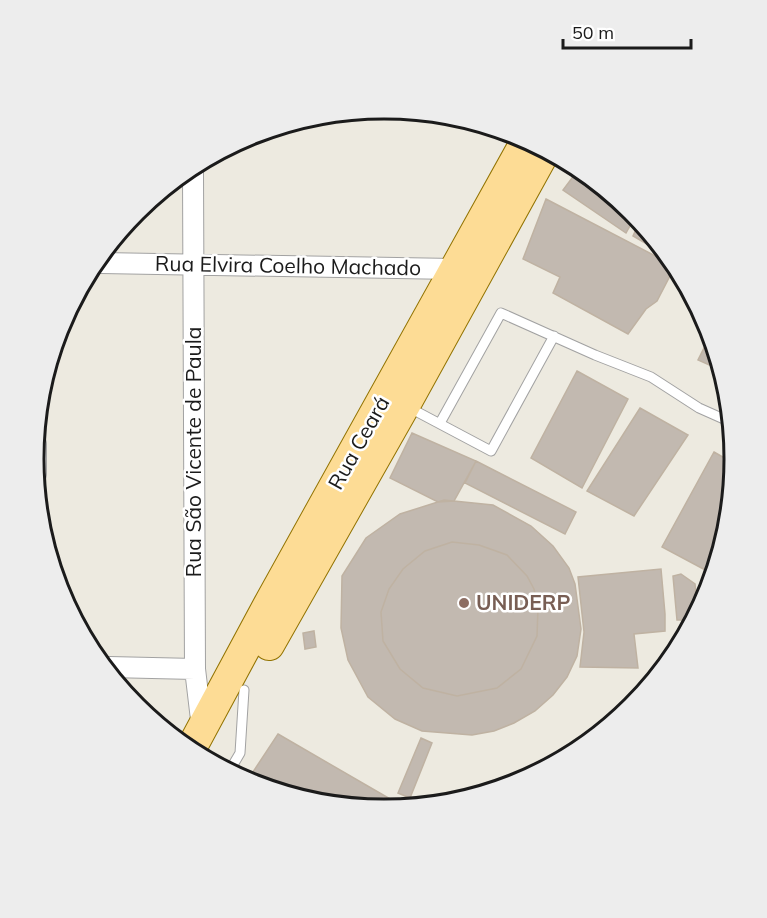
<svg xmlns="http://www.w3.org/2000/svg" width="767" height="918" viewBox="0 0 767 918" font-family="Mulish,sans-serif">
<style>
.building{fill:#c2b9b0;stroke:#bfb2a2;stroke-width:1.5;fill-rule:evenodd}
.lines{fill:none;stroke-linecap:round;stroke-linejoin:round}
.lane-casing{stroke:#a2a2a2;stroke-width:11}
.street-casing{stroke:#a2a2a2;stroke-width:22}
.primary-casing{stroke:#927300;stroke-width:32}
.lane{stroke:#fff;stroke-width:9}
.street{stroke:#fff;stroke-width:20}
.primary{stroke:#fddc95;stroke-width:30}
.education-dot{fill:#8d6e63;stroke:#fff;stroke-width:2}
.labels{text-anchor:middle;stroke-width:5;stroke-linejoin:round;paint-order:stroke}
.street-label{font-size:21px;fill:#1b1b1b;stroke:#fff}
.education-label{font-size:21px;font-weight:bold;fill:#785e54;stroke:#fff;text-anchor:start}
.rim{fill:none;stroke:#1b1b1b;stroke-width:3}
</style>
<rect width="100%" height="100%" fill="#edeae0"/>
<path class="building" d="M575 174 632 211 635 217 626 233 563 190Z
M546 199 665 261 672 272 657 301 646 309 628 334 553 293 560 277 523 259Z
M639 223 657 250 633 236Z
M710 336 716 368 698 360Z
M577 371 628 399 582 488 531 458Z
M640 408 688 435 634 516 587 491Z
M412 433 476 461 454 501 438 502 390 478Z
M714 452 733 463 711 573 662 547Z
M476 461 576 512 565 534 465 483Z
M444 500 493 505 531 526 553 546 569 568 575 584 581 629 577 656 567 677 553 695 535 711 514 723 494 731 472 735 422 731 395 719 368 697 348 660 341 628 342 576 366 538 400 514ZM452 542 479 545 507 555 527 576 534 589 538 608 537 636 521 669 497 688 457 696 423 688 400 669 383 641 381 612 389 589 403 569 425 551Z
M452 542 479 545 507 555 527 576 534 589 538 608 537 636 521 669 497 688 457 696 423 688 400 669 383 641 381 612 389 589 403 569 425 551Z
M661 569 665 614V631L634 634 638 668 580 667 584 632 578 577Z
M681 574 695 584 697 604 684 620H677L673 576Z
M314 631 316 647 305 649 303 633Z
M278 734 397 803 402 806 383 809 249 783 247 781Z
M421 738 432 743 410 798 398 793Z"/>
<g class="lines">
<g class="lane-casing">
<path id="lane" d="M408 407 491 451 554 336
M440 423 501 313 595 355 651 377 699 408 726 420
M230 770 240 753 244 690"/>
</g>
<g class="street-casing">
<path id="street" d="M193 173 195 669 202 728
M101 263 454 269 463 272
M36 444V474
M109 667 195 669"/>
</g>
<g class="primary-casing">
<path id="primary" d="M269 645 405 405 544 153
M193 745 271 600 526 141"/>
</g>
<use href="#lane" class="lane"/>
<use href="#street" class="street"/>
<use href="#primary" class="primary"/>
</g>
<circle class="education-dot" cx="464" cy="603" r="6"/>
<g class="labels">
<g class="street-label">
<text transform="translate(288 266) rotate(1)" y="7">Rua Elvira Coelho Machado</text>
<text transform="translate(359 443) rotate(-61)" y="7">Rua Ceará</text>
<text transform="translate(194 452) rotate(-90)" y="7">Rua São Vicente de Paula</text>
</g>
<g class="education-label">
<text x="476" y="610">UNIDERP</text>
</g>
</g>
<path d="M0 0H767V918H0ZM44 459a340 340 0 1 1 680 0a340 340 0 1 1-680 0Z" fill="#ededed" fill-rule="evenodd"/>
<path class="rim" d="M44 459a340 340 0 1 1 680 0a340 340 0 1 1-680 0Z"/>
<path d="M563 39v9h128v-9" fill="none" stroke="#1b1b1b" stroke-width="3"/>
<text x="572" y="39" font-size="18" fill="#1b1b1b" stroke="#ffffff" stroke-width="4.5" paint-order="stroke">50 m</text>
</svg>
